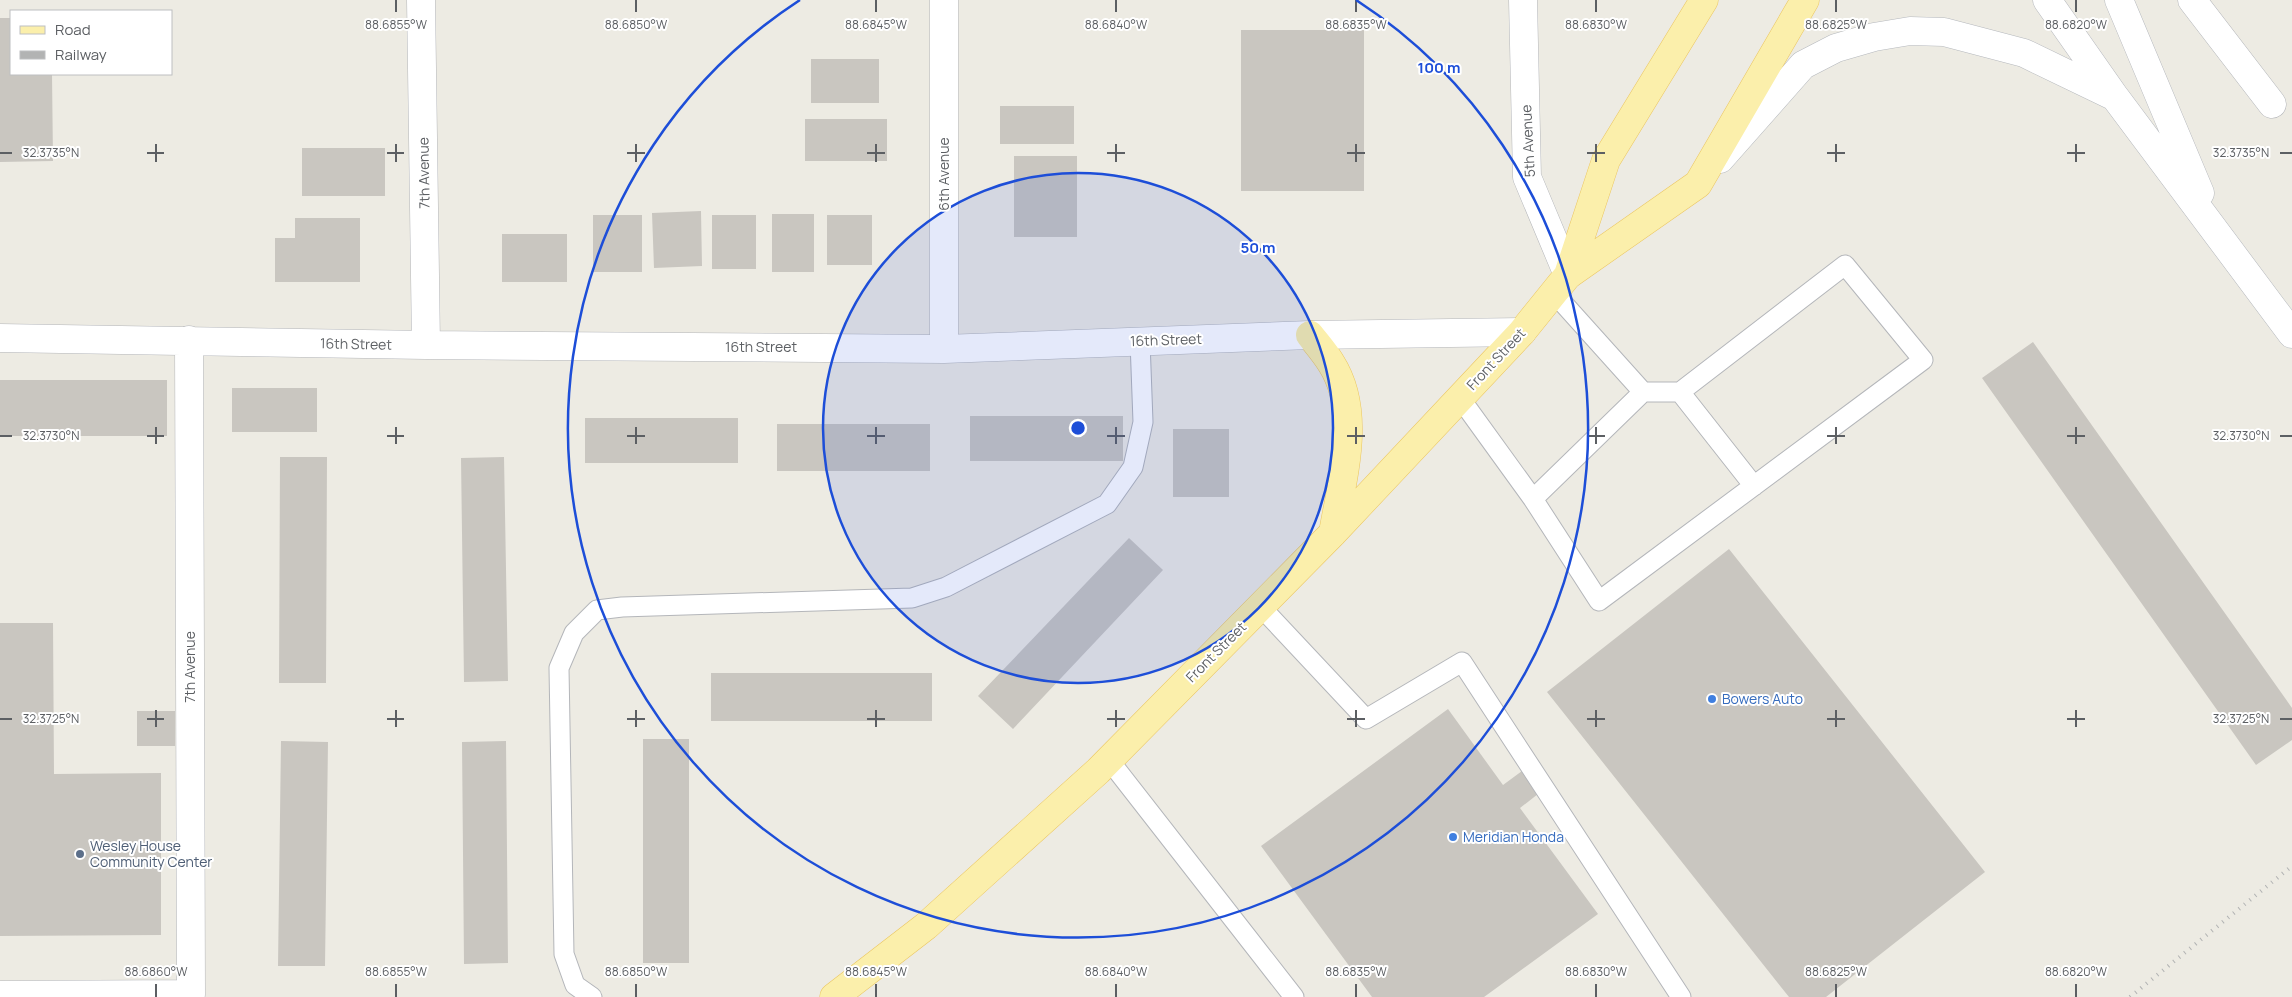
<svg xmlns="http://www.w3.org/2000/svg" width="2292" height="997" viewBox="0 0 2292 997" font-family="Manrope,sans-serif">
<style>
.building{fill:#c9c6c0}
.lines{fill:none;stroke-linecap:round;stroke-linejoin:round}
.lane-casing{stroke:#b4b6ba;stroke-width:21}
.street-casing{stroke:#b4b6ba;stroke-width:29}
.secondary-casing{stroke:#b5b8bd;stroke-width:29}
.primary-casing{stroke:#ebc55f;stroke-width:29}
.lane{stroke:#fff;stroke-width:19}
.street{stroke:#fff;stroke-width:28}
.secondary{stroke:#fff;stroke-width:28}
.primary{stroke:#fbefab;stroke-width:28}
.rail{stroke:#b2b3b3;stroke-width:4;stroke-dasharray:1 6;stroke-linecap:butt}
.ticks{fill:none;stroke:#5c5f63;stroke-width:2}
.ring{fill:none;stroke:#1d4ed8;stroke-width:2.5}
.shop-dot{fill:#3f7fe0;stroke:#fff;stroke-width:2}
.service-dot{fill:#5c6f8a;stroke:#fff;stroke-width:2}
.labels{text-anchor:middle;stroke-width:4;stroke-linejoin:round;paint-order:stroke}
.street-label{font-size:14px;fill:#5c5f63;stroke:#fff}
.shop-label{font-size:14px;fill:#366cbe;stroke:#fff;text-anchor:start}
.service-label{font-size:14px;fill:#4e5e75;stroke:#fff;text-anchor:start}
.ticks-label{font-size:12px;text-anchor:middle;fill:#5c5f63;stroke:#fff;stroke-width:4;stroke-linejoin:round;paint-order:stroke}
.centre{fill:#1d4ed8;stroke:#fff;stroke-width:2.5}
.ring-label{font-size:15px;text-anchor:middle;font-weight:bold;fill:#1d4ed8;stroke:#fff;stroke-width:4;stroke-linejoin:round;paint-order:stroke}
</style>
<rect width="100%" height="100%" fill="#edebe3"/>
<path class="building" d="M0 18H11V74H52L53 161 0 162Z
M1241 30H1364V191H1241Z
M811 59H879V103H811Z
M1000 106H1074V144H1000Z
M805 119H887V161H805Z
M302 148H385V196H302Z
M1014 156H1077V237H1014Z
M701 211 702 266 654 268 652 213Z
M772 214H814V272H772Z
M593 215H642V272H593Z
M712 215H756V269H712Z
M827 215H872V265H827Z
M295 218H360V282H275V238H295Z
M502 234H567V282H502Z
M2033 342 2292 708V740L2256 765 1982 378Z
M0 380H167V436H0Z
M232 388H317V432H232Z
M970 416H1123V461H970Z
M585 418H738V463H585Z
M777 424H930V471H777Z
M1173 429H1229V497H1173Z
M280 457H327L326 683H279Z
M504 457 508 681 464 682 461 458Z
M1129 538 1163 570 1013 729 978 696Z
M1729 549 1985 872 1826 997H1789L1547 692Z
M0 623H53L54 774 161 773V935L0 936Z
M711 673H932V721H711Z
M1448 709 1503 785 1522 771 1538 794 1520 808 1598 914 1484 997H1372L1261 846Z
M137 711H175V746H137Z
M643 739H689V963H643Z
M281 741 328 742 325 966H278Z
M506 741 508 963 464 964 462 742Z"/>
<g class="lines">
<g class="lane-casing">
<path id="lane" d="M1680 392 1754 486
M1460 398 1533 499 1643 392 1554 293
M1533 499 1599 601 1923 360 1845 265 1680 392H1643
M1261 607 1366 719 1462 662 1681 997
M1109 760 1294 997
M592 997 575 985 564 954 559 668 574 633 597 610 622 607 912 598 946 587 1107 504 1133 467 1143 422 1140 341"/>
</g>
<g class="street-casing">
<path id="street" d="M421 0 426 345
M1523 0 1527 177 1568 275
M2192 0 2272 104
M0 338 426 345 944 349 1310 335 1522 332
M944 349V0
M0 995 191 994 189 340"/>
</g>
<g class="secondary-casing">
<path id="secondary" d="M2047 0 2115 97 2292 334
M2119 0 2200 193
M1720 159 1803 65 1836 48 1874 37 1910 31 1944 32 2024 53 2115 97"/>
</g>
<g class="primary-casing">
<path id="primary" d="M1568 275 1606 160 1704 0
M1310 335C1317 344 1325 353 1331 363 1363 413 1342 479 1333 533
M834 997 926 926 1098 771 1333 533 1522 332 1568 275 1698 184 1805 0"/>
</g>
<use href="#lane" class="lane"/>
<use href="#street" class="street"/>
<use href="#secondary" class="secondary"/>
<use href="#primary" class="primary"/>
<path class="rail" d="M2130 997 2292 866"/>
</g>
<path class="ticks" d="M396 0V12M636 0V12M876 0V12M1116 0V12M1356 0V12M1596 0V12M1836 0V12M2076 0V12M156 144V162M396 144V162M636 144V162M876 144V162M1116 144V162M1356 144V162M1596 144V162M1836 144V162M2076 144V162M0 153H12M147 153H164M387 153H404M627 153H645M867 153H885M1107 153H1125M1347 153H1365M1587 153H1605M1827 153H1845M2067 153H2085M2280 153H2292M156 427V444M396 427V444M636 427V444M876 427V444M1116 427V444M1356 427V444M1596 427V444M1836 427V444M2076 427V444M0 436H12M147 436H164M387 436H404M627 436H645M867 436H885M1107 436H1125M1347 436H1365M1587 436H1605M1827 436H1845M2067 436H2085M2280 436H2292M156 710V727M396 710V727M636 710V727M876 710V727M1116 710V727M1356 710V727M1596 710V727M1836 710V727M2076 710V727M0 719H12M147 719H164M387 719H404M627 719H645M867 719H885M1107 719H1125M1347 719H1365M1587 719H1605M1827 719H1845M2067 719H2085M2280 719H2292M156 984V997M396 984V997M636 984V997M876 984V997M1116 984V997M1356 984V997M1596 984V997M1836 984V997M2076 984V997"/>
<circle cx="1078" cy="428" r="255" fill="#1d4ed8" fill-opacity=".12"/>
<g class="ring">
<circle cx="1078" cy="428" r="255"/>
<path d="M1356 0A510 510 0 1 1 800 0"/>
</g>
<g class="shop-dot">
<circle cx="1712" cy="699" r="5"/>
<circle cx="1453" cy="837" r="5"/>
</g>
<circle class="service-dot" cx="80" cy="854" r="5"/>
<g class="labels">
<g class="street-label">
<text transform="translate(1528 141) rotate(-93)" y="5">5th Avenue</text>
<text transform="translate(424 173) rotate(-91)" y="5">7th Avenue</text>
<text transform="translate(944 174) rotate(-90)" y="5">6th Avenue</text>
<text transform="translate(1166 340) rotate(-2)" y="5">16th Street</text>
<text transform="translate(356 344) rotate(1)" y="5">16th Street</text>
<text x="761" y="352">16th Street</text>
<text transform="translate(1496 359) rotate(-47)" y="5">Front Street</text>
<text transform="translate(1216 652) rotate(-45)" y="5">Front Street</text>
<text transform="translate(190 667) rotate(-90)" y="5">7th Avenue</text>
</g>
<g class="shop-label">
<text x="1722" y="704">Bowers Auto</text>
<text x="1463" y="842">Meridian Honda</text>
</g>
<g class="service-label">
<text x="90" y="851">Wesley House<tspan x="90" dy="16">Community Center</tspan></text>
</g>
</g>
<g class="ticks-label">
<text x="396" y="29">88.6855°W</text>
<text x="636" y="29">88.6850°W</text>
<text x="876" y="29">88.6845°W</text>
<text x="1116" y="29">88.6840°W</text>
<text x="1356" y="29">88.6835°W</text>
<text x="1596" y="29">88.6830°W</text>
<text x="1836" y="29">88.6825°W</text>
<text x="2076" y="29">88.6820°W</text>
<text x="51" y="157">32.3735°N</text>
<text x="2241" y="157">32.3735°N</text>
<text x="51" y="440">32.3730°N</text>
<text x="2241" y="440">32.3730°N</text>
<text x="51" y="723">32.3725°N</text>
<text x="2241" y="723">32.3725°N</text>
<text x="156" y="976">88.6860°W</text>
<text x="396" y="976">88.6855°W</text>
<text x="636" y="976">88.6850°W</text>
<text x="876" y="976">88.6845°W</text>
<text x="1116" y="976">88.6840°W</text>
<text x="1356" y="976">88.6835°W</text>
<text x="1596" y="976">88.6830°W</text>
<text x="1836" y="976">88.6825°W</text>
<text x="2076" y="976">88.6820°W</text>
</g>
<circle cx="1078" cy="428" r="8" class="centre"/>
<g class="ring-label">
<text x="1439" y="73">100 m</text>
<text x="1258" y="253">50 m</text>
</g>
<rect x="10" y="10" width="162" height="65" fill="#ffffff" stroke="#bebfc1"/>
<rect x="20" y="26" width="25" height="8" fill="#fbefab" stroke="#bebfc1"/>
<text x="55" y="35" font-size="15" fill="#5c5f63">Road</text>
<rect x="20" y="51" width="25" height="8" fill="#b2b3b3" stroke="#bebfc1"/>
<text x="55" y="60" font-size="15" fill="#5c5f63">Railway</text>
</svg>
